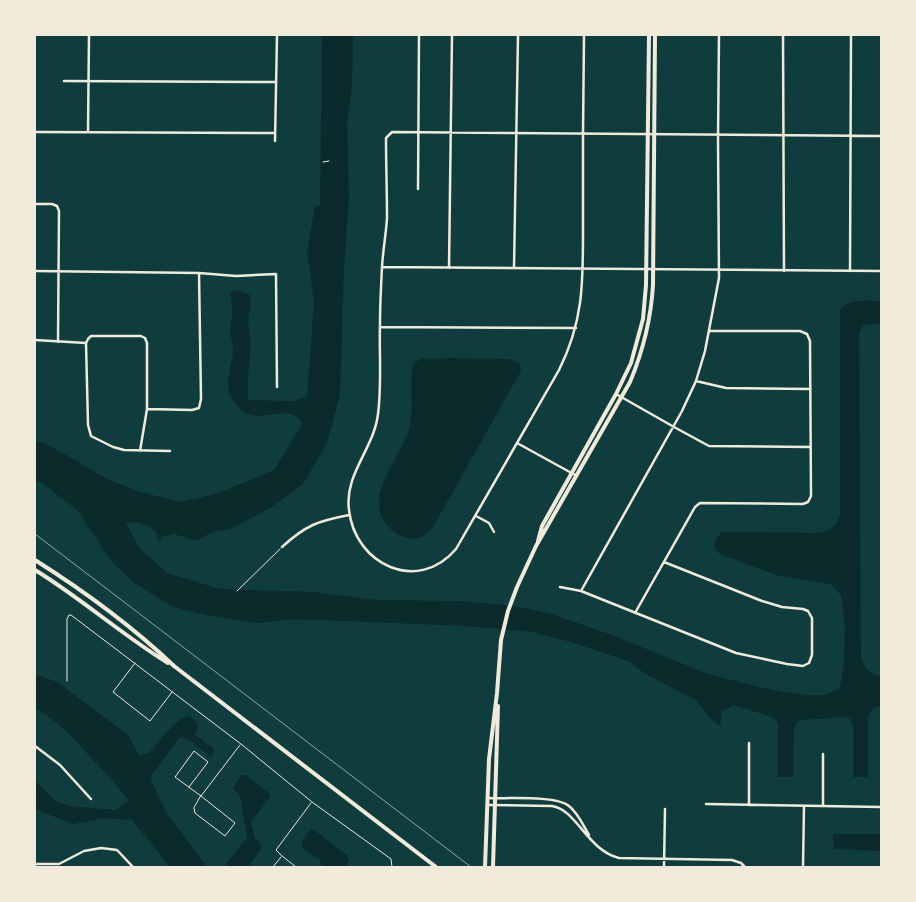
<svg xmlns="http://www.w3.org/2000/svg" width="916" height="902" viewBox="0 0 916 902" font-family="'Sofia Sans Condensed',sans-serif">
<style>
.water{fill:#0a2a2b}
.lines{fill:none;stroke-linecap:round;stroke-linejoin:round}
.path{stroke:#f1e9da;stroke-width:1}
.service{stroke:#f1e9da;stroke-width:1}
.minor{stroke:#f1e9da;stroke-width:2.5}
.secondary{stroke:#f1e9da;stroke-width:4}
.rail{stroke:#97a49c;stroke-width:1}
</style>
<rect width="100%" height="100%" fill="#0f3d3e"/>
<path class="water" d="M322 35H353L352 87 347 122 349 196 344 271 340 395 327 443 303 484 270 508 231 529 210 533 200 539 194 540 174 534 163 537 160 541 157 539 156 532C146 525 139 520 126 523L140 549 167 573 220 589 314 592 377 600 458 601 495 604 526 608 554 615 612 635 708 674 755 686 783 692 808 695H825L840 688 844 664 845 625 841 595 830 584 779 576 720 554 715 549C714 541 716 536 723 532L821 533C832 529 837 526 840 514V310C846 298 869 301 881 301V323L864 325 860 330 859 336 861 656C863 667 870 675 881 675V705L872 709 868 717V777H853V727L850 719 846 717 801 720 797 722 794 729 793 777H778L777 768 778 723 772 717 733 705 722 712 720 726 712 720 696 700 647 675 628 661 571 642 532 632 466 626 294 619 258 623 205 615 171 606 133 582 111 561 77 510 42 483 35 480V441L45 443 109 480 140 492 181 502 219 493 274 470 301 426 302 422C289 405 269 419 251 415 238 411 228 397 228 383 228 373 232 362 233 353 234 345 230 337 230 330 230 324 232 320 232 315 233 307 230 300 231 292L237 290 250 295 251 302 248 321 251 345 248 377V400L294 401 307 396 314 302 307 252 315 206 320 205Z
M452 358 513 359 520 364 521 371 433 527C430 530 426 535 422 537 401 544 379 524 379 504 379 477 402 454 409 429 415 408 408 385 414 363L421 359Z
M35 674 57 682 128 735 139 755 149 753C157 744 177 717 189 716L197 722 198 728 194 734 214 749V751L211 757 191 741 183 737 179 738 152 775 151 780 165 810 207 867H170L132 820 106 818 73 824 35 809V780L56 801 69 806 116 810 129 801C118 786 106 773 93 760 75 740 59 721 35 708Z
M241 775H246L270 794V797L251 822 255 838 260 844 261 849 248 867H224L247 837 240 796 233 788Z
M311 829H313L347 855 349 861 344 867H322L320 860 302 847V840Z
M833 834H881V851L833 849Z"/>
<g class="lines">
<path class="path" d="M323 162 329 161
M237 591 280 549"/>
<path class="service" d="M135 663 113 692 150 721 172 692
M67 681V619L69 615H71L241 744 312 802 391 859 392 867
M189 787 208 762 194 751 175 777 201 796 240 745
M201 796 235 823 225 836 195 813 194 808Z
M273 867 281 857
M296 867 282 856 276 850 311 803"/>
<path class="minor" d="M584 35 583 133V139C583 168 583 198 583 227 583 281 584 320 559 370L456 549C418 594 355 565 349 510 344 474 374 449 378 414 382 384 379 353 380 323 380 305 381 286 382 267 383 250 386 234 387 218 387 191 386 165 386 138L392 132 881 136
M783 35 784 271
M64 81 276 82
M35 132 275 133
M88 132 89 35
M275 141 277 35
M418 189 419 35
M35 204H52L57 206 59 211 58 342
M382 267 881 271
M449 268 452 35
M514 268 518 35
M35 271 199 273 236 276 276 274 277 387
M850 271 851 35
M380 327 576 328
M35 340 86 343 88 339 91 336H141L145 338 147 343V409L140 451
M86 343 88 425 91 436 113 447 124 450 170 451
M696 381 726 388 810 389
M616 394 674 427 709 446 810 447
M147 409 192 410 199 408 201 399 199 273
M517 443 577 476
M476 516 489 523 494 532
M282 547C306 525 318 521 349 515
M560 587 581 591 736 653 787 664 803 666 809 663 812 655V618L808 611 803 609 782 607 762 601 664 562
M581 591 682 411 696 381 705 351 719 278 718 139 719 35
M635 613 695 507 700 503 803 504 808 502 811 496 810 341 807 334 800 331H710
M35 746 60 765 91 799
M487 798C506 799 556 795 569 806 578 813 583 825 589 835
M706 804 881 807
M487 805 552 806C577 810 587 850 619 858L732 860 741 863 745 867
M749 805V743
M823 806V754
M35 864H59L84 851 101 848 117 850 133 867
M664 867 665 809
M803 867 804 806"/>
<path class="secondary" d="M538 541 542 526 616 394 631 363 643 319 646 285 649 35
M35 560C84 591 132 626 174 666L436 867
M35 570C81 598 122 635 168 663
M485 867 489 759 497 693 501 640 508 611 517 587 536 546 630 382C643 351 651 319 653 285L655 35
M493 867 498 706"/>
<path class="rail" d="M35 534 471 867"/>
</g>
<rect width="916" height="902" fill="none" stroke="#f1e9da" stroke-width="72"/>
</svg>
